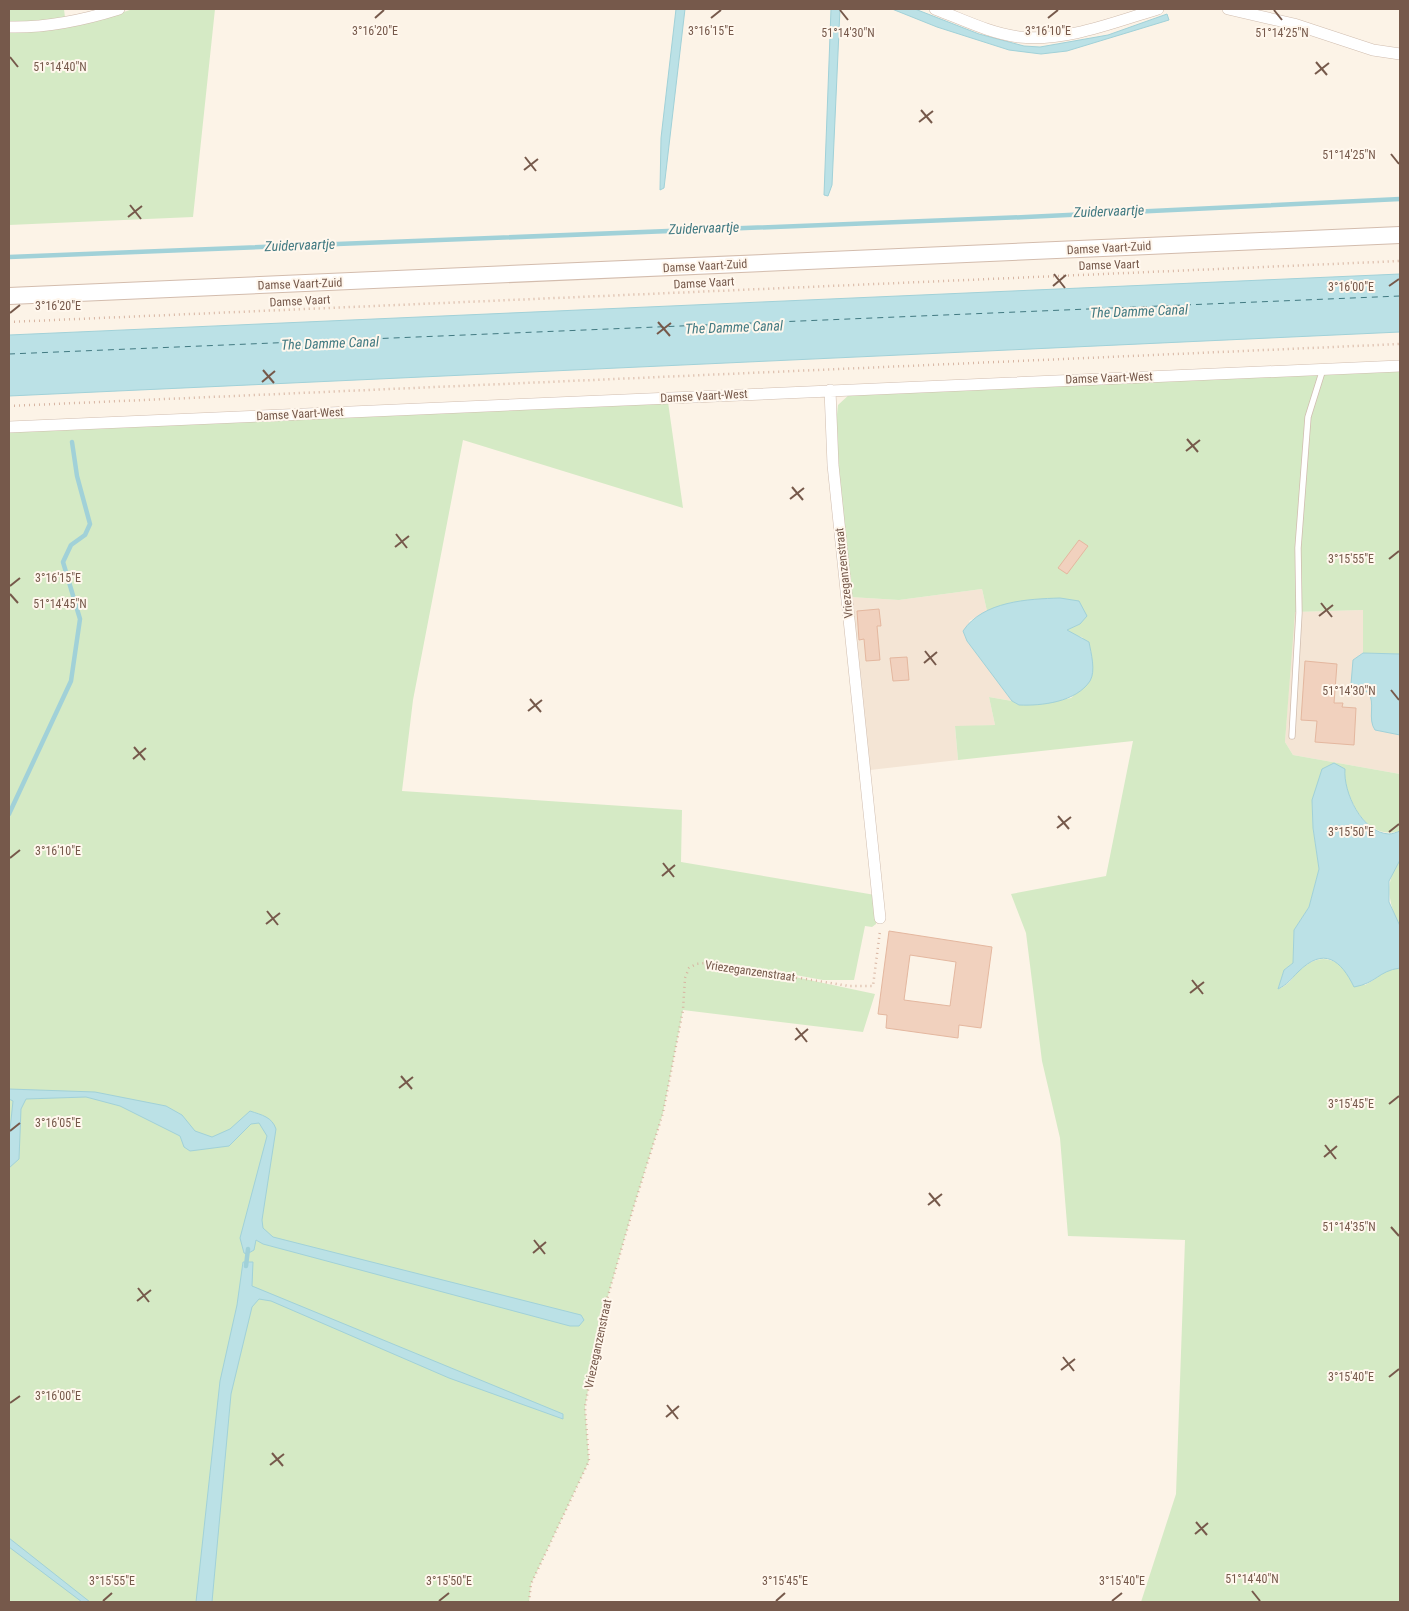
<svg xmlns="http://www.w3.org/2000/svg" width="1409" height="1611" viewBox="0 0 1409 1611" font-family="'Roboto Condensed',sans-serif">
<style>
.residential{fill:#f4e5d5}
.green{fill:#d5eac5}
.water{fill:#bbe1e6;stroke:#a1d1d8}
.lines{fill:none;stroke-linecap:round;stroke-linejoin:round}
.stream{stroke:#a1d1d8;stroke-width:4.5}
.ferry{stroke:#427a82;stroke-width:1;stroke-dasharray:6 5;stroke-linecap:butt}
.building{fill:#f1d1be;stroke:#e4b79f;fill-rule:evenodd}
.lane-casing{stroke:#d0bdaf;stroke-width:7}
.street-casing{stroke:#d0bdaf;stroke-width:12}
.secondary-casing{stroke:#d3bcad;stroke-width:18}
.path{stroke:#d7b4a1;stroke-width:2.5;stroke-dasharray:1 4;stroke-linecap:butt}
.lane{stroke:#fff;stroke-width:5.5}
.street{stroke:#fff;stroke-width:11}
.secondary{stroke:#fff;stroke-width:16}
.ticks{fill:none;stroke:#76594b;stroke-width:2}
.labels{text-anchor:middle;stroke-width:4;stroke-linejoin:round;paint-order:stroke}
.street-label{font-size:12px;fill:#76594b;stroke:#fff7ed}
.water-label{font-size:14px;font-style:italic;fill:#427a82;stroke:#fff7ed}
.ticks-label{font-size:12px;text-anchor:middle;fill:#76594b;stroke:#fff7ed;stroke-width:4;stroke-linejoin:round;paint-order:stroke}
</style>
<rect width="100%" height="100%" fill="#fcf3e7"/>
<path class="residential" d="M982 589 987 611 969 621 993 674 1012 701 989 697 995 725 955 727 958 760 870 770 850 597 899 600Z
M1363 610V653L1359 655 1358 691 1368 692 1372 698 1375 730 1400 735V774L1293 755 1285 742 1294 612Z"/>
<path class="green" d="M9 9H64L66 26 96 21 133 9H215L193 217 9 225Z
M1400 369V654L1363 653V610L1295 612 1285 742 1293 755 1400 774V831C1367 840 1352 806 1344 780L1312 800 1313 828 1319 869 1309 907 1294 930 1293 963 1284 970 1278 989C1289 985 1291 979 1298 972 1327 944 1342 967 1365 985 1381 977 1381 970 1400 968V1602H1141L1176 1494 1185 1240 1068 1236 1060 1138 1042 1061 1026 933 1011 894 1106 876 1133 741 958 760 955 726 995 725 989 697 1012 701 1019 705H1029L1071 698 1090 680 1091 652 1082 637 1074 636 1067 630 1080 624 1012 602 987 611 982 589 899 600 850 597 835 433 838 405 851 393Z
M668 402 683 508 463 440 413 700 402 791 682 810 681 862 875 895 876 924 872 927 865 926 854 980H823L724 962 875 994 863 1032 683 1010 663 1113 633 1209 599 1327 585 1407 589 1461 531 1584 529 1602H9V428Z
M1400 860V926C1388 904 1384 881 1400 860Z"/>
<path class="water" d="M676 9H685L664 188 660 190 661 138Z
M831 9H840L832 185 828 196 824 195Z
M892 9H915L979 34 1024 46 1040 47 1108 35 1167 14 1169 20 1067 51 1041 54 1009 50 937 27Z
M1400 274V332L9 396V335Z
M1060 598 1079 601 1087 616 1080 624 1067 630 1089 642C1091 653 1096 671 1090 681 1076 702 1042 706 1019 705L1012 701 967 641 963 631C983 601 1028 599 1060 598Z
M1363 653 1400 654V735L1375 730C1367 719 1376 703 1368 692L1353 690 1351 684 1353 660Z
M1334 763 1345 769C1343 792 1362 833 1389 834 1392 834 1397 832 1400 831V860L1389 881V902L1400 926V968C1378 971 1377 983 1354 987 1341 960 1324 946 1298 972 1290 980 1288 984 1278 989L1284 970 1293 963 1294 930 1309 907 1319 869 1313 828 1312 800 1322 769Z
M9 1089 95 1092 166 1106 182 1115 195 1131 212 1137 230 1129 250 1111C262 1115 272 1117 276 1129L262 1220 263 1228 273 1237 581 1315 584 1320 579 1326H570L263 1244 256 1240 254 1250 247 1254 244 1253 240 1238 267 1136 259 1123 251 1124 229 1146 190 1151 184 1147 180 1136 120 1106 86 1097 26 1099 21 1109 19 1159 9 1168V1139L13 1101 9 1099Z
M243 1262H253L252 1286 563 1414V1419L449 1378 271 1301 259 1299 252 1307 231 1394 212 1602H196L220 1381 237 1305Z
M9 1538 90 1602H82L9 1547Z"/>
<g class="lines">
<path class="stream" d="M9 257 1026 217 1400 199
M9 814 71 681 80 619 63 562 71 545 85 535 90 524 77 476 72 442
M246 1266 248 1249"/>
<path class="ferry" d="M9 354 1400 296"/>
</g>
<path class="building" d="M1079 540 1088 546 1067 574 1058 568Z
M879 609 881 626H877L880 660 866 661 864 639 859 640 857 611Z
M907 657 909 680 893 681 890 658Z
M1305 661 1337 664 1334 703H1343L1342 707 1356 708 1354 745 1315 742 1317 721 1301 720Z
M889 931 992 947 981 1028 959 1025 958 1038 886 1028 887 1015 878 1014ZM910 955 956 962 950 1006 904 1000Z"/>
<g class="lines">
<g class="lane-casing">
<path id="lane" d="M1292 736 1299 613 1298 548 1308 417 1323 369"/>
</g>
<g class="street-casing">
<path id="street" d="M935 9C962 19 989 33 1019 37 1066 42 1114 22 1158 9
M1228 9 1294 24 1373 50 1400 54
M9 27C46 28 84 20 119 9
M830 390 833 465 880 918
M9 427 1400 366"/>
</g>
<g class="secondary-casing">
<path id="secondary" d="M9 296 1400 235"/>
</g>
<path class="path" d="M9 322 1400 261
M9 406 1400 344
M529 1602 531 1584 589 1461 585 1407 599 1327 633 1209 663 1113 683 1010 685 978 689 968 696 964 706 963 849 986H873L880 931"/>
<use href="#lane" class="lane"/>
<use href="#street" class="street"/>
<use href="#secondary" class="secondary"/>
</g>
<path class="ticks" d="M840 10 848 20M1274 10 1282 20M375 18 384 10M711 18 721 10M1048 18 1058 10M10 57 18 67M1316 62 1327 75M1315 74 1329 63M921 110 932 123M919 122 933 111M1391 154 1399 164M525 157 536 171M524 170 538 159M130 205 141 219M128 217 142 206M1054 274 1065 288M1053 286 1066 275M1389 286 1399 279M10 313 20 305M658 322 670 336M657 334 671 323M263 370 274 383M262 382 275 371M1187 439 1198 452M1186 451 1200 440M792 487 803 500M790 499 804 488M396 534 407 548M395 547 409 536M1389 559 1399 551M10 586 20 578M10 594 18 603M1321 603 1332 617M1319 616 1333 605M925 651 936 665M924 663 937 652M1391 690 1399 700M530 699 541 712M528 711 542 700M134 747 145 760M133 759 146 748M1058 816 1069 829M1057 828 1071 817M1389 832 1399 824M10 858 20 850M663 863 674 877M662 876 675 865M267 911 278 925M266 924 280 913M1192 980 1203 994M1190 993 1204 982M796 1028 807 1042M795 1040 808 1029M401 1076 412 1089M399 1088 413 1077M1389 1104 1399 1096M10 1131 20 1123M1325 1145 1336 1159M1324 1157 1337 1146M929 1193 940 1206M928 1205 942 1194M1391 1227 1399 1236M534 1240 545 1254M533 1253 546 1242M138 1288 149 1302M137 1301 151 1290M1063 1357 1074 1371M1061 1370 1075 1359M1389 1377 1399 1369M10 1403 20 1396M667 1405 678 1419M666 1417 679 1406M272 1453 283 1466M270 1465 284 1454M1196 1522 1207 1535M1195 1534 1208 1523M1252 1591 1260 1601M103 1601 112 1593M439 1601 449 1593M776 1601 785 1593M1112 1601 1122 1593"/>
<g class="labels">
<g class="street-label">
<text transform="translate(1109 248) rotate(-3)" y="4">Damse Vaart-Zuid</text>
<text transform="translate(1109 265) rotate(-2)" y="4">Damse Vaart</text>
<text transform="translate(705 266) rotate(-3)" y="4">Damse Vaart-Zuid</text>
<text transform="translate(704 283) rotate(-3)" y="4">Damse Vaart</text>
<text transform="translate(300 284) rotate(-2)" y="4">Damse Vaart-Zuid</text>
<text transform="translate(300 301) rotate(-3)" y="4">Damse Vaart</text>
<text transform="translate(1109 378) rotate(-2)" y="4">Damse Vaart-West</text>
<text transform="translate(704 396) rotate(-3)" y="4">Damse Vaart-West</text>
<text transform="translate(300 414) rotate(-3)" y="4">Damse Vaart-West</text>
<text transform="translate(844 573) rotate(-96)" y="4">Vriezeganzenstraat</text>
<text transform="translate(750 971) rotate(8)" y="4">Vriezeganzenstraat</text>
<text transform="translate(598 1344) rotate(-78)" y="4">Vriezeganzenstraat</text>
</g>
<g class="water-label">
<text transform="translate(1109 211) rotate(-2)" y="5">Zuidervaartje</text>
<text transform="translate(704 228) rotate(-2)" y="5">Zuidervaartje</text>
<text transform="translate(300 245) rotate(-2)" y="5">Zuidervaartje</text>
<text transform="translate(1139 311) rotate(-2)" y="5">The Damme Canal</text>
<text transform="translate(734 327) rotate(-2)" y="5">The Damme Canal</text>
<text transform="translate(330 343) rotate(-2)" y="5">The Damme Canal</text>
</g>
</g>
<g class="ticks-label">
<text x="375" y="35">3°16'20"E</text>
<text x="711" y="35">3°16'15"E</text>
<text x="1048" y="35">3°16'10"E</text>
<text x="848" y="37">51°14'30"N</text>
<text x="1282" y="37">51°14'25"N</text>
<text x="60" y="71">51°14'40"N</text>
<text x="1349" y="159">51°14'25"N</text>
<text x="1351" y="291">3°16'00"E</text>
<text x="58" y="310">3°16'20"E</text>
<text x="1351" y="563">3°15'55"E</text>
<text x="58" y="582">3°16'15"E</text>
<text x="60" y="608">51°14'45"N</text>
<text x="1349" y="695">51°14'30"N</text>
<text x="1351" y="836">3°15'50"E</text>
<text x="58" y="855">3°16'10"E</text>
<text x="1351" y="1108">3°15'45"E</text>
<text x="58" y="1127">3°16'05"E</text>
<text x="1349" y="1231">51°14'35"N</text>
<text x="1351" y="1381">3°15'40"E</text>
<text x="58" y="1400">3°16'00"E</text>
<text x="1252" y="1583">51°14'40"N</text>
<text x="112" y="1585">3°15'55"E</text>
<text x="449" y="1585">3°15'50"E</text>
<text x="785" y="1585">3°15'45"E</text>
<text x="1122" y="1585">3°15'40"E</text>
</g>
<rect width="1409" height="1611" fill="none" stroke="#76594b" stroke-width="20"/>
</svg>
